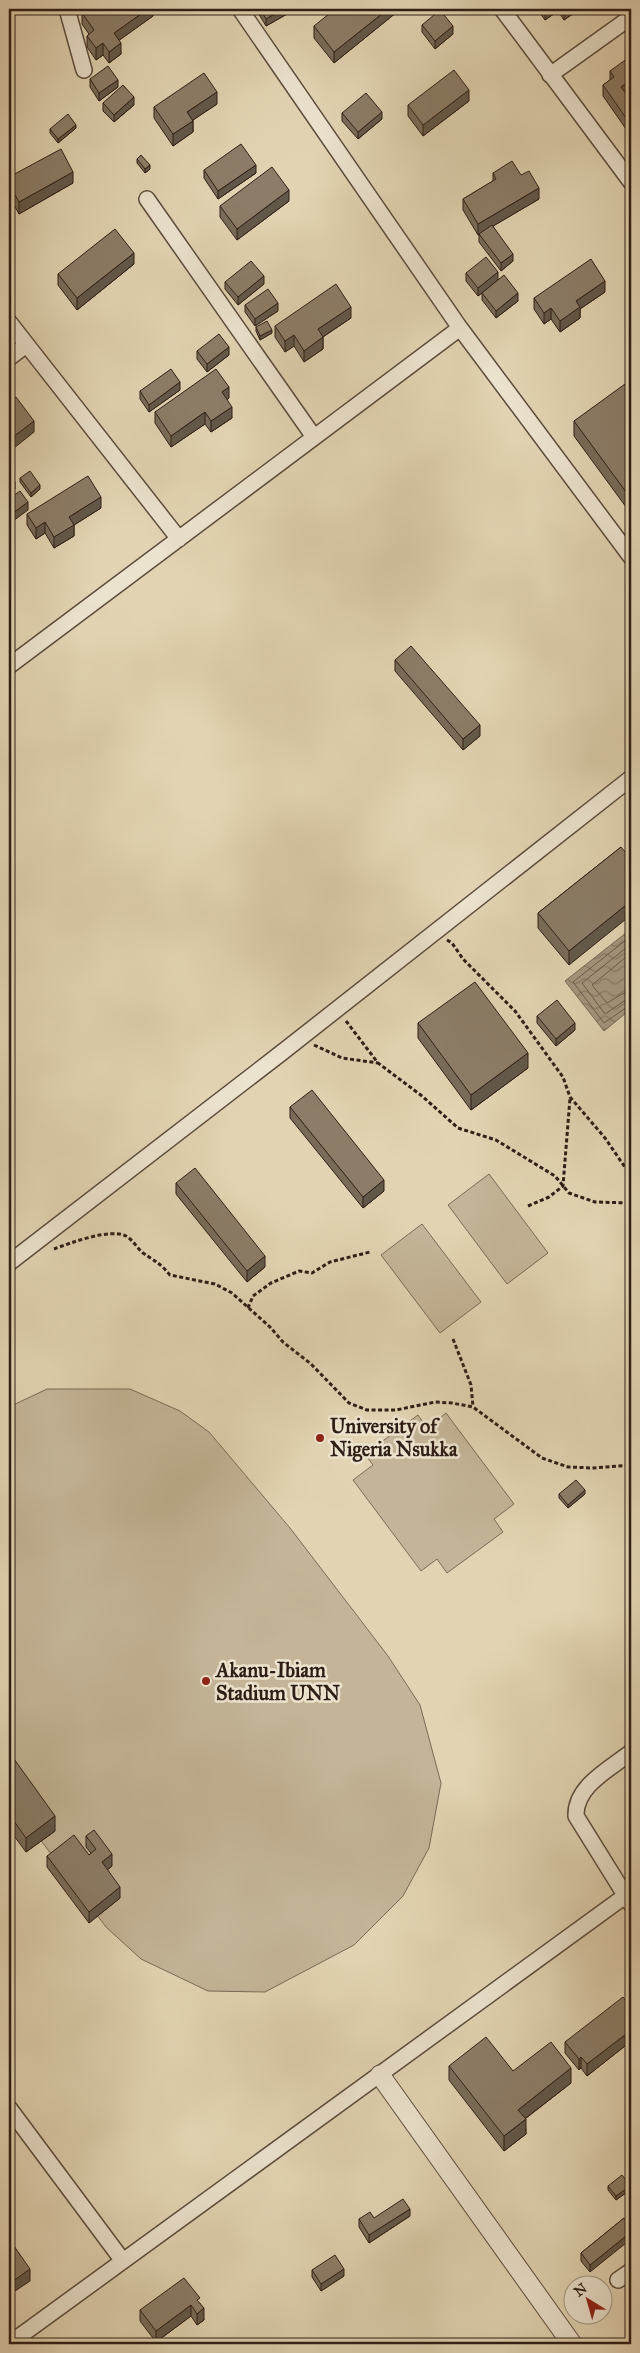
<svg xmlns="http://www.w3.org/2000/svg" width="640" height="2353" viewBox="0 0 640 2353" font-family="'IM FELL Great Primer',serif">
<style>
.garden{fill:#c4b598;stroke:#7a6a57}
.water{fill:url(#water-waves);stroke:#766654}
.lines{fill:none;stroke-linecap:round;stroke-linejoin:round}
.shore{stroke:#6a5a4a;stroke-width:1}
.minor-casing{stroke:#5c4c3d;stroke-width:18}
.tertiary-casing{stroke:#5c4c3d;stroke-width:21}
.path{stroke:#2f1e16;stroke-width:3;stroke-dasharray:4 2.5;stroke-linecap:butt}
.minor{stroke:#ece3ce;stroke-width:15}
.tertiary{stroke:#ece3ce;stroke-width:19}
.wall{fill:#786c59;stroke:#2f1e16}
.shaded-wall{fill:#625849;stroke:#2f1e16}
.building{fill:#8c7d68;stroke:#2f1e16}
.poi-dot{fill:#8f2418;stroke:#ece3ce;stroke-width:2}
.labels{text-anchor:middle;stroke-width:5;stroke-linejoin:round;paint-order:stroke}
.poi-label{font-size:20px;font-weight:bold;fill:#2f1e16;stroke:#ece3ce;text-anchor:start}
</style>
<defs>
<pattern id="water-waves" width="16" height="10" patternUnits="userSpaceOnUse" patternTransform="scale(1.25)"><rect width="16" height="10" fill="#a5967e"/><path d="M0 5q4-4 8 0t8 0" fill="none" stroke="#877a66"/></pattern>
</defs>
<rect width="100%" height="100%" fill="#e2d4b3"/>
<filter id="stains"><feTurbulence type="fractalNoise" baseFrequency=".004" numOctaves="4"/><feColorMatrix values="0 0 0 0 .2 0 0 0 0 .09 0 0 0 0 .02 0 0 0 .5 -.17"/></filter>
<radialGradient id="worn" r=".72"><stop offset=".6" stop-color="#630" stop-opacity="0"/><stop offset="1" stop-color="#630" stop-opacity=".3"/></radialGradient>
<path class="garden" d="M489 1174 548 1253 507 1284 448 1205Z
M422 1224 481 1302 440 1333 381 1255Z
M47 1389H130L180 1411 209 1432 290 1528 388 1656 420 1705 441 1783 429 1848 403 1896 354 1945 265 1992 208 1991 141 1959 106 1927 9 1798V1407Z
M446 1413 514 1504 494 1519 503 1532 447 1573 437 1559 421 1571 353 1480 373 1465 365 1454 418 1415 427 1428Z"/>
<path class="water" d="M631 929V1009L604 1031 565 981Z"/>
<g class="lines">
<path class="shore" d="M631 936 573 982 604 1023 627 1007 631 1006
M631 944 582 983 605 1014 624 1001 631 1000
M631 953 592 985 607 1003 622 994 631 992"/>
<g class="minor-casing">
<path id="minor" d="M67 9 84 70
M240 9 460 328 631 557
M502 9 631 182
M550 75 631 17
M147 199 314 437
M9 322 179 539
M9 358 26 345
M9 666 460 328
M9 1263 280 1054 631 778
M630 1903 576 1816C575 1786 610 1769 631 1752
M9 2108 123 2261 625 1896
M618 2280 631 2271
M9 2344 123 2261"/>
</g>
<g class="tertiary-casing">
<path id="tertiary" d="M380 2075 572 2344"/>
</g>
<path class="path" d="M447 940 452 943 463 959 515 1011 563 1077 570 1097 605 1138 631 1176
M346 1021 378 1063 422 1096 458 1128 496 1140 555 1176 569 1193 595 1202 631 1203
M314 1045 342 1058 378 1063
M528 1206 549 1197 563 1186 570 1098
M54 1249C70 1243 110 1228 126 1236 133 1240 137 1248 143 1253 156 1262 159 1262 170 1275L215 1284 232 1293 270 1327 283 1342 311 1364 349 1403 367 1410H396L435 1402 452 1403 473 1407 542 1458 568 1467 593 1468 631 1465
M248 1308 253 1296 271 1283 299 1271 312 1273 330 1262 370 1252
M453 1339 471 1385 473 1407"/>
<use href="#minor" class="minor"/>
<use href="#tertiary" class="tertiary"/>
</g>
<path class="wall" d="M153 9V16L119 40 121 54 109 63 103 55 96 60 87 47V36L89 34 82 24V13Z
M258 9H296L266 26 258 13Z
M397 9V12L334 63 314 38V26Z
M537 9H580L564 20 558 11 545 20Z
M422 25 453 34 435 49 422 32Z
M631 62V91L627 94 630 99 631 98V125L626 129 603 96V85L610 80V71Z
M90 79 118 87 99 101 90 87Z
M469 101 423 136 408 116V105Z
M103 103 134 105 114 122 103 111Z
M217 104 193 120V132L173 146 154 118V107Z
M342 113 382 119 358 139 342 121Z
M76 128 58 143 50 133V129Z
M137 159 150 169 145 173 137 163Z
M204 170 256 173 218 199 204 178Z
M493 173 521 175 539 199 493 226 513 261 501 271 479 242V235H478L463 210V199L493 181Z
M9 177 73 183 19 214 9 196Z
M289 201 237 240 220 217V206Z
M134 264 77 310 58 285V274Z
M466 273 498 280 518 301 496 318 482 300V293L478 296 466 281Z
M225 282 264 284 238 305 225 289Z
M605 292 580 309V318L560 332 551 319 544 324 534 309V298Z
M245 305 278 311 255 326 245 312Z
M351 318 323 337V349L304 362 294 346 285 352 275 337V326Z
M256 327 272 333 260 340 256 331Z
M197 351 229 355 207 372 197 359Z
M180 390 149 412 140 399V391Z
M631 392V510L629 511 574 436V421Z
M229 398 227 400 232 418 211 432 205 424 171 447 155 423V412Z
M20 478 40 489 31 497 20 482Z
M101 508 74 525V536L54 548 45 533 36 539 27 525V514Z
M395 660 480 736 463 750 395 671Z
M621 847 569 965 538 928V913Z
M537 1016 575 1030 556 1046 537 1023Z
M418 1023 528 1068 471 1110 418 1038Z
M290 1107 384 1191 363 1208 290 1118Z
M176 1183 265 1267 247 1282 176 1194Z
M559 1494H585L568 1508 559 1498Z
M9 1752 55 1831 26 1852 9 1829Z
M86 1836 112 1866 107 1870 120 1898 89 1923 47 1867V1856L89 1855 91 1853 86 1847Z
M631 2007V2043L630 2042 587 2076 581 2068 579 2070 565 2053V2042Z
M449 2066 513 2071 571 2083 525 2119 526 2134 504 2151 449 2080Z
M608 2186 630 2190 616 2200 608 2190Z
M410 2216 369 2243 359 2227V2219Z
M624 2218 590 2272 581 2261V2253Z
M312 2270 344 2276 321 2291 312 2277Z
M200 2303 204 2320 197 2325 191 2316 156 2342 140 2321V2310Z"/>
<path class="shaded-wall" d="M148 9H153V16L114 44V33Z
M283 9H296L266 26V19Z
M388 9H397V12L334 63V52Z
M545 9H558V11L545 20Z
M564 9H580L564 20Z
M453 26V34L435 49V41Z
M103 43V55L96 60V48Z
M121 43V54L109 63V52Z
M118 80V87L99 101V93Z
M631 80V91L621 98V87Z
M469 90V101L423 136V125Z
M217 92V104L187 124V112Z
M134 97V105L114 122V115Z
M382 112V119L358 139V132Z
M631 114V125L626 129V118Z
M193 121V132L173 146V134Z
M76 125V128L58 143V139Z
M150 165V169L145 173V169Z
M256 165V173L218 199V191Z
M73 172V183L19 214V202Z
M539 188V199L478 235V224Z
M289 190V201L237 240V229Z
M134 253V264L77 310V298Z
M513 254V261L501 271V263Z
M498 272V280L478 296V288Z
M264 276V284L238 305V297Z
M605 281V292L580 309V318L560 332V321L576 301Z
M518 293V301L496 318V311Z
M278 303V311L255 326V319Z
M351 307V318L318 340V329Z
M551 308V319L544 324V313Z
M272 330V333L260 340V336Z
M294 335V346L285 352V341Z
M323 337V349L304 362V351Z
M229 347V355L207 372V364Z
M180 382V390L149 412V405Z
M229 387V398L222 404V392Z
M232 407V418L211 432V421Z
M205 412V424L171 447V436Z
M34 421V432L9 452V440Z
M15 482V489L9 494V487Z
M40 485V489L31 497V493Z
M631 495V510L629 511V496Z
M101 497V508L74 525V536L54 548V537L69 517Z
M28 502V510L9 524V516Z
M45 522V533L36 539V528Z
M14 575V586L9 590V578Z
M480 725V736L463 750V739Z
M631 901V915L569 965V951Z
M575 1023V1030L556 1046V1039Z
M528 1053V1068L471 1110V1095Z
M384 1180V1191L363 1208V1197Z
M265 1256V1267L247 1282V1271Z
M585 1490V1494L568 1508V1505Z
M55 1816V1831L26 1852V1838Z
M112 1854V1866L102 1874V1862Z
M120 1887V1898L89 1923V1912Z
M630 2031V2042L587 2076V2064Z
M581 2057V2068L579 2070V2059Z
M571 2068V2083L518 2124V2110Z
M526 2119V2134L504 2151V2136Z
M630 2186V2190L616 2200V2196Z
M410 2209V2216L369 2243V2235Z
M631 2232V2239L590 2272V2265Z
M30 2269V2281L9 2295V2284Z
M344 2269V2276L321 2291V2284Z
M191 2305V2316L156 2342V2331Z
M204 2308V2320L197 2325V2314Z"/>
<path class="building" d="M88 9H148L114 33 121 43 109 52 103 43 96 48 87 36 94 30 82 13Z
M260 9H283L266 19Z
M335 9H388L334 52 314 26Z
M440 10 453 26 435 41 422 25Z
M628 58 631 62V80L621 87 630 99 631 98V114L626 118 603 85 614 77 610 71Z
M108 66 118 80 99 93 90 79Z
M454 70 469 90 423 125 408 105Z
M204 73 217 92 187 112 193 121 173 134 154 107Z
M123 85 134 97 114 115 103 103Z
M366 93 382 112 358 132 342 113Z
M68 114 76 125 58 139 50 129Z
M241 144 256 165 218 191 204 170Z
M61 149 73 172 19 202 9 184V177Z
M141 155 150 165 145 169 137 159Z
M512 161 521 175 529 171 539 188 478 224 463 199 496 179 493 173Z
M272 167 289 190 237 229 220 206Z
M492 225 513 254 501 263 479 234Z
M115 229 134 253 77 298 58 274Z
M486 257 498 272 478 288 466 273Z
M591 259 605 281 576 301 580 307 560 321 551 308 544 313 534 298Z
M251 261 264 276 238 297 225 282Z
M504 275 518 293 496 311 482 293Z
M336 284 351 307 318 329 323 337 304 351 294 335 285 341 275 326Z
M268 289 278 303 255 319 245 305Z
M267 321 272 330 260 336 256 327Z
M219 334 229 347 207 364 197 351Z
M171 369 180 382 149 405 140 391Z
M216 369 229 387 222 392 232 407 211 421 205 412 171 436 155 412Z
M625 384 631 392V495L629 496 574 421Z
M16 397 34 421 9 440V403Z
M30 471 40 485 31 493 20 478Z
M9 474 15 482 9 487Z
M88 476 101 497 69 517 74 525 54 537 45 522 36 528 27 514Z
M20 491 28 502 9 516V499Z
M9 568 14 575 9 578Z
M411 646 480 725 463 739 395 660Z
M621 847 631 859V901L569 951 538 913Z
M475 982 528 1053 471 1095 418 1023Z
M557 1000 575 1023 556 1039 537 1016Z
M312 1090 384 1180 363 1197 290 1107Z
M195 1168 265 1256 247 1271 176 1183Z
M576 1480 585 1490 568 1505 559 1494Z
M9 1752 55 1816 26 1838 9 1814Z
M94 1830 112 1854 102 1862 120 1887 89 1912 47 1856 74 1835 89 1855 96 1849 86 1836Z
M623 1997 631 2007V2032L630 2031 587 2064 581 2057 579 2059 565 2042Z
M486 2037 513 2071 551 2042 571 2068 518 2110 526 2119 504 2136 449 2066Z
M622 2175 630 2186 616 2196 608 2186Z
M403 2199 410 2209 369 2235 359 2219 370 2212 374 2218Z
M624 2218 631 2227V2232L590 2265 581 2253Z
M14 2246 30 2269 9 2284V2250Z
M335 2255 344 2269 321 2284 312 2270Z
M184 2278 200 2298 197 2300 204 2308 197 2314 191 2305 156 2331 140 2310Z"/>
<g class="poi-dot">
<circle cx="320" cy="1438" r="5"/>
<circle cx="206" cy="1681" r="5"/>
</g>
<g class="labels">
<g class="poi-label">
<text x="330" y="1433">University of<tspan x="330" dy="23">Nigeria Nsukka</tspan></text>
<text x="216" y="1677">Akanu-Ibiam<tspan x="216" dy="23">Stadium UNN</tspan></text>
</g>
</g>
<rect width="640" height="2353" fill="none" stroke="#e2d4b3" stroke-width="30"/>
<rect x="10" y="10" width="620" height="2333" fill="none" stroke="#2f1e16" stroke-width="2.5"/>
<rect x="15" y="15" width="610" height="2323" fill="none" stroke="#2f1e16"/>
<g transform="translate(588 2300) rotate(323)"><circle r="24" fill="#ece3ce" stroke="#a09484"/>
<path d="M0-4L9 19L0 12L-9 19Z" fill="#8f2418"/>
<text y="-8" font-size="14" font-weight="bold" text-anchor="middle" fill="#2f1e16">N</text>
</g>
<rect width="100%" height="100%" filter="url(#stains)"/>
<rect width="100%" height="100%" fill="url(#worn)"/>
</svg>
